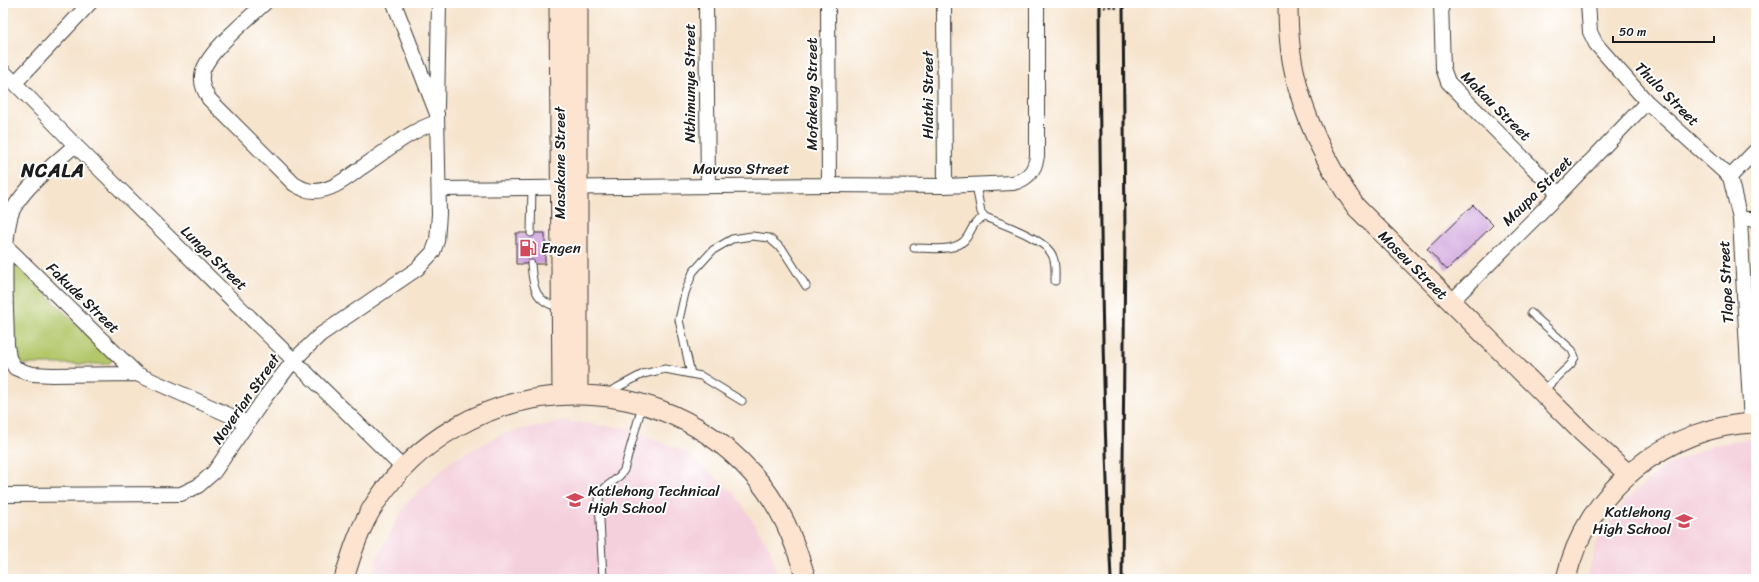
<svg xmlns="http://www.w3.org/2000/svg" width="1759" height="582" viewBox="0 0 1759 582" font-family="Sriracha,sans-serif">
<style>
.built{fill:#f4cfdc}
.green{fill:#b3c76b;stroke:#687244}
.building{fill:#cd9edc}
.lines{fill:none;stroke-linecap:round;stroke-linejoin:round}
.lane-casing{stroke:#3d3a37;stroke-width:9}
.street-casing{stroke:#3d3a37;stroke-width:16}
.secondary-casing{stroke:#3d3a37;stroke-width:21}
.path{stroke:#3d3a37;stroke-width:2.5;stroke-dasharray:3 3;stroke-linecap:butt}
.lane{stroke:#fff;stroke-width:7}
.street{stroke:#fff;stroke-width:14}
.secondary{stroke:#fde4d1;stroke-width:19}
.rail{stroke:#1c1c1c;stroke-width:3}
.labels{text-anchor:middle;stroke-width:4;stroke-linejoin:round;paint-order:stroke}
.street-label{font-size:15px;fill:#1c1c1c;stroke:#fff}
.poi-label{font-size:15px;fill:#1c1c1c;stroke:#fff;text-anchor:start}
.district-label{font-size:19px;font-weight:bold;letter-spacing:1px;fill:#1c1c1c;stroke:#fff}
</style>
<rect width="100%" height="100%" fill="#fff"/>
<filter id="ink" filterUnits="userSpaceOnUse"><feTurbulence type="fractalNoise" baseFrequency=".025" numOctaves="2"/><feDisplacementMap in="SourceGraphic" scale="8" xChannelSelector="R" yChannelSelector="G"/><feConvolveMatrix kernelMatrix="1 2 1 2 8 2 1 2 1" color-interpolation-filters="sRGB"/></filter>
<filter id="wash" filterUnits="userSpaceOnUse"><feTurbulence type="fractalNoise" baseFrequency=".012" numOctaves="4" result="noise"/><feDisplacementMap in="SourceGraphic" scale="16" xChannelSelector="R" yChannelSelector="G"/><feGaussianBlur stdDeviation="0.9" result="paint"/><feColorMatrix in="noise" values="0 0 0 0 0 0 0 0 0 0 0 0 0 0 0 0 0 1.4 0 .05"/><feComposite in="paint" operator="in"/></filter>
<g filter="url(#wash)">
<rect width="100%" height="100%" fill="#f6e4cd"/>
<path class="built" d="M565 421 627 428 686 452 735 494 770 548 778 579H372L376 560 405 505 450 462 504 433Z
M1756 438V579H1586L1597 542 1626 499 1665 466 1713 445Z"/>
<path class="green" d="M13 266H17L112 359 109 364H25L19 363 10 350 12 269Z"/>
<g id="blocks">
<path class="building" d="M1473 205 1493 225 1447 270 1427 249Z
M516 233H545V264H516Z"/>
</g>
</g>
<g filter="url(#ink)">
<use href="#blocks" fill-opacity="0" stroke="#3d3a37" stroke-width="1"/>
<g class="lines">
<g class="lane-casing">
<path id="lane" d="M976 185 981 212 985 217C1002 224 1047 239 1053 257 1056 264 1055 274 1055 281
M531 233 532 187
M914 248C930 248 958 253 967 237 974 226 972 223 985 217
M531 264C533 289 535 302 561 308
M1531 313 1572 350 1575 357 1571 364 1542 392
M691 374 679 320 685 293 693 272 713 250 732 239 752 236 769 238 783 250 806 286
M607 393 643 374 665 369 701 376 742 401
M603 579 599 500C602 483 616 484 624 470L642 406"/>
</g>
<g class="street-casing">
<path id="street" d="M265 3C249 18 203 55 202 76 201 85 205 92 209 99L294 184C301 188 306 191 314 191 332 191 347 178 361 168 385 152 409 131 437 122
M706 3 708 186
M828 3 829 185
M944 3 945 186
M1441 3 1443 68 1448 82 1559 194
M1588 3 1590 32 1596 44 1647 102 1730 177
M3 71 75 145 403 468
M15 83 90 3
M437 107 439 3
M75 145C56 163 29 183 15 206 0 229 7 315 7 345L9 358 15 368 25 372 33 374 52 375 137 374 247 423
M1730 177 1740 219 1751 423
M1730 177 1756 150
M440 189 829 185 945 186 1013 183C1028 179 1035 171 1037 156V3
M1740 219H1756
M6 246 137 374
M1451 302 1559 194 1647 102
M3 495 181 494 198 486 214 472 266 396 294 360 320 335 417 269 433 252 437 241 439 214 437 114 394 3"/>
</g>
<g class="secondary-casing">
<path id="secondary" d="M559 3 562 395
M578 3V394
M1288 3C1288 25 1289 48 1294 70 1303 117 1328 168 1356 207L1583 433 1628 474
M344 579C352 552 360 526 376 502 461 374 647 357 751 472 780 504 794 538 806 579
M1566 579C1585 492 1667 425 1756 423"/>
</g>
<path class="path" d="M1103 8 1107 6 1117 8"/>
<use href="#lane" class="lane"/>
<use href="#street" class="street"/>
<use href="#secondary" class="secondary"/>
<path class="rail" d="M1099 3C1100 195 1102 387 1111 579
M1122 579 1125 233 1123 3"/>
</g>
</g>
<defs>
<g id="fuel-bare" transform="scale(1.38)"><path d="M-5.5-6h7V0h2V4h1.3V-2.5L3-4.5l.8-.8L6-3V5H2.5V1h-1V6h-7ZM-4.2-4.7v3.2H.2V-4.7Z" fill="#d1495b" stroke="#fff" stroke-width="2.5" paint-order="stroke"/></g>
<g id="school-bare" transform="scale(1.38)"><path d="M0-5L7-2L0 1L-7-2ZM-4 1L0 2.5L4 1V4Q0 6-4 4Z" fill="#d1495b" stroke="#fff" stroke-width="2.5" paint-order="stroke"/></g>
</defs>
<g fill-rule="evenodd">
<use href="#fuel-bare" x="528" y="248"/>
<use href="#school-bare" x="575" y="500"/>
<use href="#school-bare" x="1684" y="521"/>
</g>
<g class="labels">
<g class="street-label">
<text transform="translate(690 83) rotate(-90)" y="5">Nthimunye Street</text>
<text transform="translate(812 94) rotate(-90)" y="5">Mofakeng Street</text>
<text transform="translate(1667 94) rotate(45)" y="5">Thulo Street</text>
<text transform="translate(928 95) rotate(-90)" y="5">Hlathi Street</text>
<text transform="translate(1496 106) rotate(45)" y="5">Makau Street</text>
<text transform="translate(560 163) rotate(-90)" y="5">Masakane Street</text>
<text x="741" y="174">Mavuso Street</text>
<text transform="translate(1537 191) rotate(-45)" y="5">Maupa Street</text>
<text transform="translate(214 258) rotate(44)" y="5">Lunga Street</text>
<text transform="translate(1413 265) rotate(45)" y="5">Moseu Street</text>
<text transform="translate(1726 282) rotate(-93)" y="5">Tlape Street</text>
<text transform="translate(83 298) rotate(44)" y="5">Fakude Street</text>
<text transform="translate(246 399) rotate(-55)" y="5">Noverian Street</text>
</g>
<g class="poi-label">
<text x="541" y="253">Engen</text>
<text x="588" y="496">Katlehong Technical<tspan x="588" dy="17">High School</tspan></text>
<text x="1671" y="517" text-anchor="end">Katlehong<tspan x="1671" dy="17">High School</tspan></text>
</g>
<g class="district-label">
<text x="53" y="177">NCALA</text>
</g>
</g>
<rect width="1759" height="582" fill="none" stroke="#fff" stroke-width="16"/>
<path d="M1613 36v6h101v-6" fill="none" stroke="#1c1c1c" stroke-width="2"/>
<text x="1619" y="36" font-size="12" fill="#1c1c1c" stroke="#ffffff" stroke-width="3" paint-order="stroke">50 m</text>
</svg>
